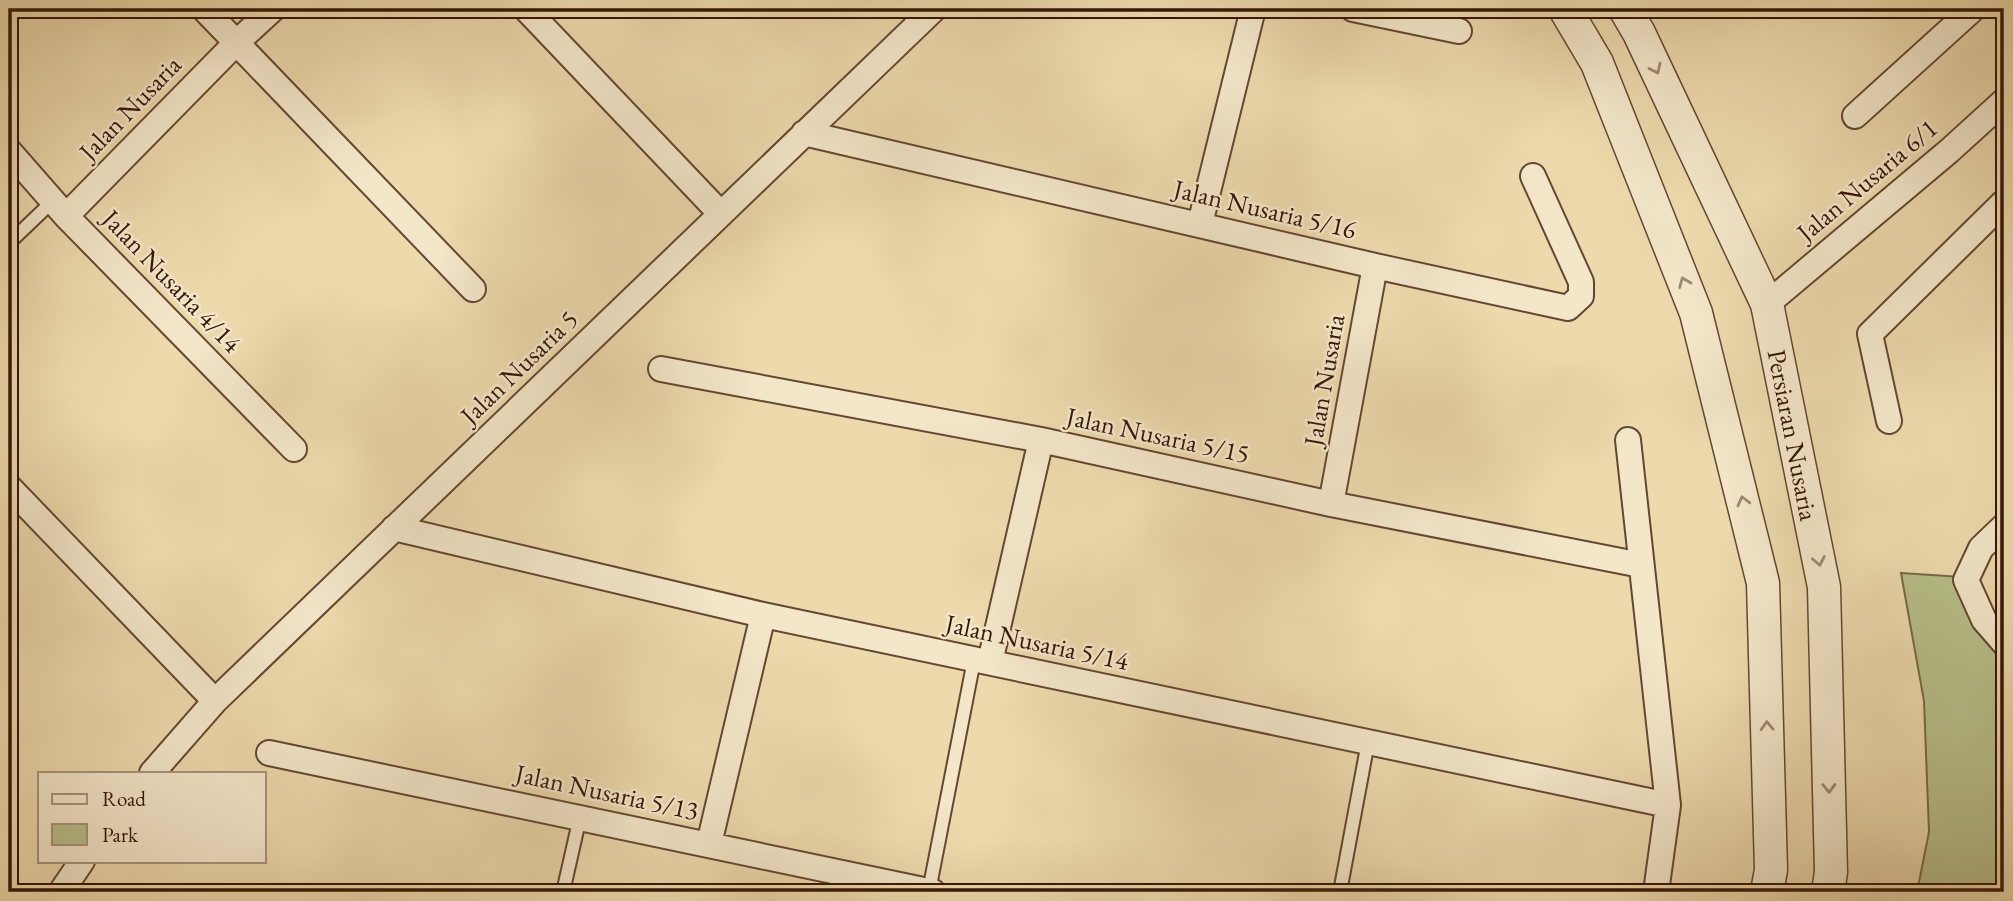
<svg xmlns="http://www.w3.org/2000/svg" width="2013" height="901" viewBox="0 0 2013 901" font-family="'EB Garamond',serif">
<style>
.green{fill:#b7bf8a;stroke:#776a4a;stroke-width:2}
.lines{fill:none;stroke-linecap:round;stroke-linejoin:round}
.service-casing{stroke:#644732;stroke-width:16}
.minor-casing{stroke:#644732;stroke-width:28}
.tertiary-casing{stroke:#644732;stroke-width:35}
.service{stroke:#f3e6c9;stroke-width:12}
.minor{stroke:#f3e6c9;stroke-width:24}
.tertiary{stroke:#f3e6c9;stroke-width:32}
.oneway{stroke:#9e8873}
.labels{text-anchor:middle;stroke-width:5;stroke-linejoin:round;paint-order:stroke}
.street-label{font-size:26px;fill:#371609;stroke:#f3e6c9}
</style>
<rect width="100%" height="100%" fill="#ecd9ac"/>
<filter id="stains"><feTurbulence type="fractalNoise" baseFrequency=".00286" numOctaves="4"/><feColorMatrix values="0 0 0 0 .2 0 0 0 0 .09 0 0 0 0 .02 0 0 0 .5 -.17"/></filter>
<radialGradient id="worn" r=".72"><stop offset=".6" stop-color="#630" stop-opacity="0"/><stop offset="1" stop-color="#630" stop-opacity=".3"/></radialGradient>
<path class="green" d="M1901 573 1962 577 2004 651V891L1917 892 1929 832 1924 701Z"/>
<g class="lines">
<g class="service-casing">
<path id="service" d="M9 243 54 200
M929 891 974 660
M563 892 580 817
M1340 892 1368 742"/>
</g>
<g class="minor-casing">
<path id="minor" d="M204 9 473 289
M526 9 721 214
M1353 9 1459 31
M1855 116 1973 9
M804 133 1375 266 1568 308 1581 296V282L1533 176
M9 151 66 216 294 449
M66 216 237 42 273 9
M1200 224 1253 9
M1767 304 1949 151 2004 101
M661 369 1041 440 1331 504 1641 565
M1889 421 1870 334 2004 202
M1628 440 1668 805 1656 892
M9 487 215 701
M1331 504 1375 266
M2004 526 1981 548 1966 580 1984 620 2004 643
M394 528 763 615 1668 805
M990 662 1041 440
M269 753 933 892
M152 773 215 701 934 9
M709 844 763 615
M61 892 82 861"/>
</g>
<g class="tertiary-casing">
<path id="tertiary" d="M1565 9 1597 63 1696 313 1763 583 1771 870 1767 892
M1625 9 1639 33 1767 304 1824 587 1831 872 1828 892"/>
</g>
<use href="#service" class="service"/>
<use href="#minor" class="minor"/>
<use href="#tertiary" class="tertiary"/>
</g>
<defs><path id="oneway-chevron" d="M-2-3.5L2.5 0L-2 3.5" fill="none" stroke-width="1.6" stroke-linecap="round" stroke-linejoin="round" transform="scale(1.75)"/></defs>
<g class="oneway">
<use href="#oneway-chevron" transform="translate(1656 69) rotate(65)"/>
<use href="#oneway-chevron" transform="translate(1684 282) rotate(-112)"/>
<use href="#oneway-chevron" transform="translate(1743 501) rotate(-104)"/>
<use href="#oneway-chevron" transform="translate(1819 561) rotate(79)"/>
<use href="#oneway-chevron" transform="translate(1767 726) rotate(-92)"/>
<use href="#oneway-chevron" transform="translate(1829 788) rotate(89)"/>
</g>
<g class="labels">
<g class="street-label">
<text transform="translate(130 108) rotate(-46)" y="9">Jalan Nusaria</text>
<text transform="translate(1867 180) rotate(-40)" y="9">Jalan Nusaria 6/1</text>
<text transform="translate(1265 209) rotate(13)" y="9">Jalan Nusaria 5/16</text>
<text transform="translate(172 281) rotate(46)" y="9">Jalan Nusaria 4/14</text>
<text transform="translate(519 367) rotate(-44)" y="9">Jalan Nusaria 5</text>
<text transform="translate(1324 380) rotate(-80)" y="9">Jalan Nusaria</text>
<text transform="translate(1158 435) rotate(12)" y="9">Jalan Nusaria 5/15</text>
<text transform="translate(1793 435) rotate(79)" y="9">Persiaran Nusaria</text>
<text transform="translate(1037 642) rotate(12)" y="9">Jalan Nusaria 5/14</text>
<text transform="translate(607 792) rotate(12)" y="9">Jalan Nusaria 5/13</text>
</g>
</g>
<rect width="2013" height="901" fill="none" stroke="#ecd9ac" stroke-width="35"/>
<rect x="10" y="10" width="1992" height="880" fill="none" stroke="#371609" stroke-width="3.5"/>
<rect x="18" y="18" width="1978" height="866" fill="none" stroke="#371609" stroke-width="2"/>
<rect x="38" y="772" width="228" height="91" fill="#f3e6c9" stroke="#a8937c" stroke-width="2"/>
<rect x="52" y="794" width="35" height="10" fill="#f3e6c9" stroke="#a8937c" stroke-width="2"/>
<text x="102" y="806" font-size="21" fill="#371609">Road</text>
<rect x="52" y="824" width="35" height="21" fill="#b7bf8a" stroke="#a8937c" stroke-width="2"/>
<text x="102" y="842" font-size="21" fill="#371609">Park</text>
<rect width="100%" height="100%" filter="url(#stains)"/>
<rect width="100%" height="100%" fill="url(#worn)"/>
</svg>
